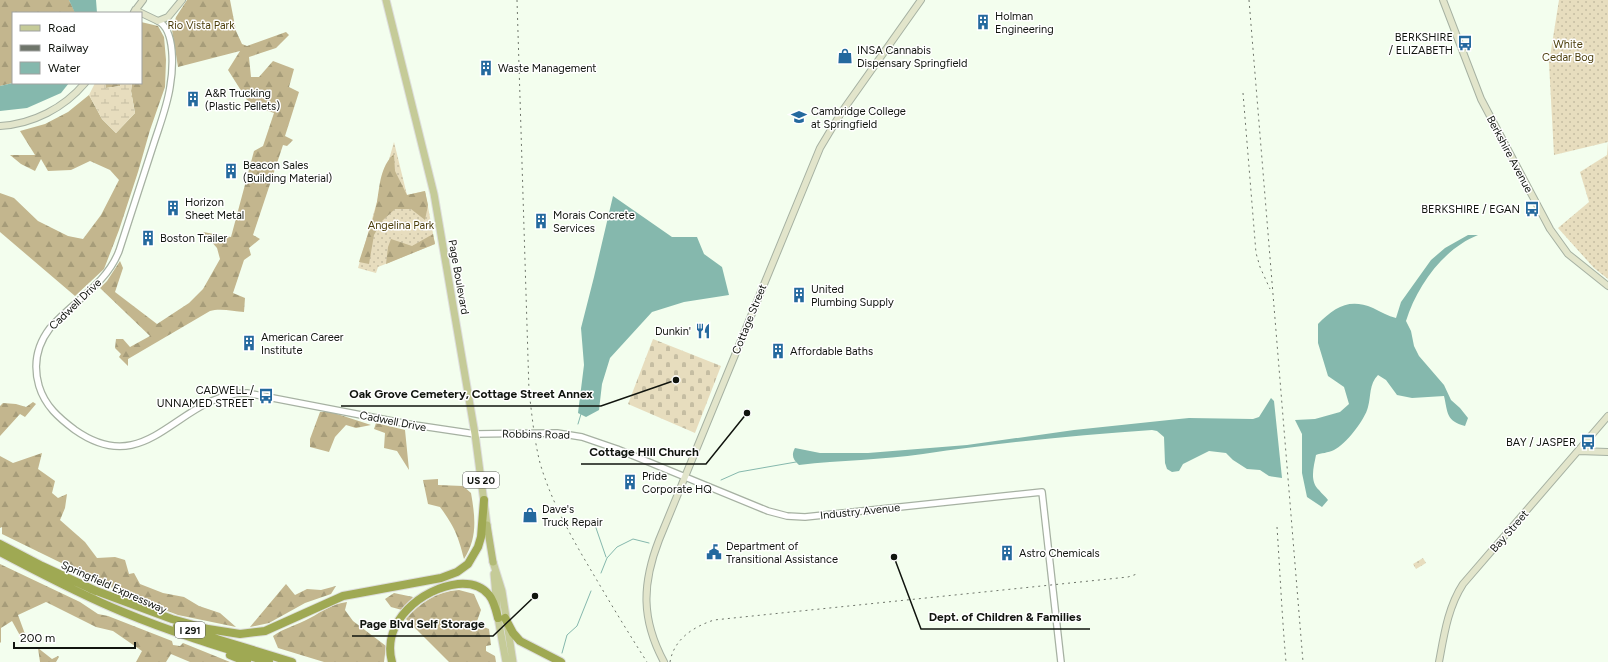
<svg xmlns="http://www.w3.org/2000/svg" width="1608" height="662" viewBox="0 0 1608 662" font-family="Figtree,sans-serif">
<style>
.grass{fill:url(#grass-dots)}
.forest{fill:url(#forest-firs)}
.wetland{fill:url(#wetland-marsh)}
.cemetery{fill:url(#cemetery-stones)}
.pitch{fill:#e7ddbe}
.water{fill:#85b8ad}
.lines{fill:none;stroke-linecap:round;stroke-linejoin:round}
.stream{stroke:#85b8ad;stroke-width:1}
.tertiary-casing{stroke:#a6b1a2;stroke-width:8}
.secondary-casing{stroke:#a6b1a2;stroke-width:8}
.primary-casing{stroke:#dededd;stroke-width:9}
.trunk-casing{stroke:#dededd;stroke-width:9}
.motorway-casing{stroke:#dededd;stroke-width:10}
.tertiary{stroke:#fff;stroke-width:5.5}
.secondary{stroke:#e2e5cb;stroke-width:6}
.primary{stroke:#c5cb98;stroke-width:7}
.trunk{stroke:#b2ba76;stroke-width:7}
.motorway{stroke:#9fa953;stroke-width:8}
.rail{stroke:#6e756a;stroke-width:1;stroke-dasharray:2 4;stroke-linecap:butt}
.labels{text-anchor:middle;stroke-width:3;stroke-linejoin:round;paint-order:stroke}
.shield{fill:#fff;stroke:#585a56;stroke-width:1}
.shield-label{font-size:10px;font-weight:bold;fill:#10140e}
.poi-label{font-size:11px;fill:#10140e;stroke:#fff;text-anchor:start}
.park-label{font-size:11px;fill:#4d3f0d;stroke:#fff}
.street-label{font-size:11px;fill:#10140e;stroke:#fff}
.leader{fill:none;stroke:#10140e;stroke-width:1.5}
.callout-dot{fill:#10140e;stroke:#fff;stroke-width:1.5}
.callout-label{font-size:12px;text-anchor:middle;font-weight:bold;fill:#10140e;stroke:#fff;stroke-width:3;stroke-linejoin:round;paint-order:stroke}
</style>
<defs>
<pattern id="grass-dots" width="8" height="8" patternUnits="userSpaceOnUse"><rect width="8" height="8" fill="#e7ddbe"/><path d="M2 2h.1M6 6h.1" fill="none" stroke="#c5bda2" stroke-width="1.8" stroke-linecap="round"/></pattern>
<pattern id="forest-firs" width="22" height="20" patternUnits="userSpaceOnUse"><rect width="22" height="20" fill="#c3b68e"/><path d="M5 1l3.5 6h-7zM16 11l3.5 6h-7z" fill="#a69c79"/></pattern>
<pattern id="wetland-marsh" width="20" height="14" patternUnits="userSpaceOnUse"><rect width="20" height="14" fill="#e7ddbe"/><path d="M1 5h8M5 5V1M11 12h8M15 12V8" fill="none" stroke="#c5bda2"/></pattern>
<pattern id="cemetery-stones" width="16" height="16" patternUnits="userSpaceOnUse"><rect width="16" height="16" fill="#e7ddbe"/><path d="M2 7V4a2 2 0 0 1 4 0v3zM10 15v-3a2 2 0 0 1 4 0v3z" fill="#c5bda2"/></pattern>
</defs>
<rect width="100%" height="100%" fill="#f3feee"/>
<path class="grass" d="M1559 0H1608V279L1594 268 1558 228 1589 202 1580 172 1607 155 1608 142 1554 155 1549 63Z
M394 142 407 195 425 191 435 244 378 267 376 273 358 268Z
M1423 558 1426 563 1416 569 1413 564Z"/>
<path class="forest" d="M0 0H69L75 12 13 13V83L0 86Z
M187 0H230L236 31 242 44 247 46 286 32 289 35 276 48 249 57 251 77H259L273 61 294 69 289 87 299 92 285 136 293 140 287 146 283 145 253 235 260 239 249 248 251 255 244 260 233 293 245 298 244 312C234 311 219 308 210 311L128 359V366L119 357 121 354 115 348 116 339H123L130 347 150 336 100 288 107 281 120 261 123 268 115 292 157 324 189 303 203 289 220 259 217 248 203 232 231 237 254 151 263 146 274 113 254 106 247 100 228 70 240 51 178 67 172 30 176 17Z
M141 22 158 26 164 37 166 60 165 87 150 130 138 172 119 230 104 269 75 296 0 232V193L14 198 38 221 68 236 83 239 101 215 119 180 110 170 90 161 71 170 48 171 41 159 35 171 21 164 10 155H35L20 131 45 124 68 112 89 95 102 119 116 133 135 113 131 91 132 83H141Z
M105 83H121L120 86 106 88Z
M394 154 395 171 407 195 425 191 428 205 425 220 411 209H395L382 221 374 235 369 264 359 262C365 242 373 222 377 202 380 185 380 167 394 154Z
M433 234 435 244 386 264 388 247 391 239 412 246Z
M33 402 36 404 25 417 20 414 0 436V406L3 403 16 404 26 407Z
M320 412H331L371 425 356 428 346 425 335 437 329 452 310 447V439Z
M376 423 405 430 409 470 397 451 384 448 385 433 374 429Z
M42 453 38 469 55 481 52 493 58 498 67 494 65 508 60 520 85 542 97 558 115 557 125 560 129 574 134 573 140 584 163 593 184 597 199 606 220 613 236 627 178 615 133 598 2 534V527L0 528V456L13 463Z
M438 479V485L463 486 471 493C475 516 478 538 464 559 458 535 454 526 440 507L428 504 423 480Z
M0 564 80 602 98 614 108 616 172 641 173 645 180 646 183 643 230 662H190L171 654 166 662H136L142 651 113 631 96 627 46 602 18 615 25 634 35 642 23 641 12 621 1 628V643L0 642Z
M286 584 295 595 307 589 321 590 336 586 331 594 305 603 269 623 250 627Z
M459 590 474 594 481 610 476 624 489 629 491 645 486 646V651L495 656 496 662H449L406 619C421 602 436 592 459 590Z
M394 593 413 597 402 610 391 607 385 599Z
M347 602 345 610 353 621 386 646 384 662H324L278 648 273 636C284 628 297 625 310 618 323 611 332 604 347 602Z
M38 648 52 659 58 656 59 657 56 662H40Z"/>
<path class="wetland" d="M95 83H105L106 88 120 86 121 83H132L131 91 135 113 116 133 102 119 89 95Z"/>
<path class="cemetery" d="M653 339 721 366 695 433 628 404Z"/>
<path class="pitch" d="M394 223 409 228 406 236 391 231Z"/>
<path class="water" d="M69 0H96L97 13H75Z
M13 83H69L61 93 27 108 0 111V86Z
M613 196 672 237H697L704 254 722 267 729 295 684 302 652 312 610 358 602 384 599 410 586 417 578 413 584 365 581 328 594 277Z
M1468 235H1478C1443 249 1417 286 1406 321L1411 331 1414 346 1419 356 1444 385 1451 400 1460 408 1468 418 1465 426C1446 421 1448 413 1444 396L1412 398 1397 395 1386 380 1378 375C1369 384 1371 396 1368 407 1365 420 1345 445 1334 450 1328 453 1321 453 1316 455 1314 466 1309 481 1319 490 1322 494 1325 496 1328 500L1322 507 1307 497 1302 473V434L1295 420 1315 419 1340 412 1349 404 1344 387 1328 376 1318 343V324C1335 307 1349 298 1373 308 1381 312 1388 316 1396 318L1401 302 1431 260 1445 248Z
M1271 398 1274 401 1282 478 1269 476 1260 470 1247 469 1233 460 1226 453 1209 451 1183 464 1179 471 1172 472 1167 469 1165 463 1164 437 1157 431 1152 430C1076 435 999 443 923 454 882 460 840 460 799 465 793 460 791 455 795 448L820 453H868L967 445 1074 430 1169 420 1189 418 1253 419 1259 417Z"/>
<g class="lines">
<path class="stream" d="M578 424 581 414
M721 480 739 472 796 462
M595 525 606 557
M601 573 607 558 617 547 633 539 649 543
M562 653 567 635 577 626 591 591"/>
<g class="tertiary-casing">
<path id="tertiary" d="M158 21C176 30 173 70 170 87 167 107 159 127 153 146 142 181 130 216 119 251 106 285 72 302 50 328 37 345 33 365 39 386 45 406 59 418 75 430 149 482 178 393 247 393L408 424 475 434 557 433 582 437 617 449 768 511 787 516 805 517 1042 492 1061 662"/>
</g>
<g class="secondary-casing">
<path id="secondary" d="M1443 0 1481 99 1550 229 1568 254 1608 286
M135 10 158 21 168 17 182 0
M134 12 143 0
M0 126C33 124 64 108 85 83
M1578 451 1608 452
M664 662C641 619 642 584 659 540L820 148 841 113 921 0
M1439 662C1444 635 1448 607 1463 584L1608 416"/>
</g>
<g class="primary-casing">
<path id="primary" d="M386 0 434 194 475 434 487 525
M493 562 502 591 513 662
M494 574 498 618 506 662"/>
</g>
<g class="trunk-casing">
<path id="trunk" d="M487 525 493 562"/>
</g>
<g class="motorway-casing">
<path id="motorway" d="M0 544 42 566 96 591
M0 552C40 573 81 595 123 612 171 632 220 647 269 662
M91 589 172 619 208 629 240 634 265 631 343 596 441 578 457 572 468 564 478 547 481 537 484 500
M505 618 513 633 520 641 561 662
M177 626 220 640 292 662
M230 655 247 662
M392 662C381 622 422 588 458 584 470 583 481 585 489 595 494 601 496 610 498 618"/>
</g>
<use href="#tertiary" class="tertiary"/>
<use href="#secondary" class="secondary"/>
<use href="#primary" class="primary"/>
<use href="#trunk" class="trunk"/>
<use href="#motorway" class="motorway"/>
<path class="rail" d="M517 0 529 391C532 415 534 439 540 463 552 504 573 540 595 577 612 606 629 634 647 662
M1249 0 1303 662
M1243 93 1256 253 1260 267 1270 289
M1277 527C1280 572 1282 617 1286 662
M670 662C674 639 693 627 714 620L1128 577 1137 574"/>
</g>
<defs>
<g id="building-bare" transform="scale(1.2)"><path d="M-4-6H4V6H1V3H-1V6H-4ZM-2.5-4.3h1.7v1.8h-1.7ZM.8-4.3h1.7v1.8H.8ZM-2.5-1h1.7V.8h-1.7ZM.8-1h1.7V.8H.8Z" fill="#24699e" stroke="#fff" stroke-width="2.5" paint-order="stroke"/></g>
<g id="bus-bare" transform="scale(1.2)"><path d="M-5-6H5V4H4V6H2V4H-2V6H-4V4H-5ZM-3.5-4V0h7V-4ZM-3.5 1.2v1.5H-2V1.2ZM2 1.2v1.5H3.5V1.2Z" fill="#24699e" stroke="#fff" stroke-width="2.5" paint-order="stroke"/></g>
<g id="shop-bare" transform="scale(1.2)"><path d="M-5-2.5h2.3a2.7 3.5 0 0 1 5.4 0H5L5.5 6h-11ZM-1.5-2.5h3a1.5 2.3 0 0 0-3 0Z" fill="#24699e" stroke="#fff" stroke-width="2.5" paint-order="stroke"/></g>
<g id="school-bare" transform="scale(1.2)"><path d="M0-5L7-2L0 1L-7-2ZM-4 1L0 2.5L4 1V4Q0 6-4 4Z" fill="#24699e" stroke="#fff" stroke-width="2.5" paint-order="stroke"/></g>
<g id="restaurant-bare" transform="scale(1.2)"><path d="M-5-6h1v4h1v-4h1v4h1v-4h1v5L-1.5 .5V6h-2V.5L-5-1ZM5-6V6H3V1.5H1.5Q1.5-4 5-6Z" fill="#24699e" stroke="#fff" stroke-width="2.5" paint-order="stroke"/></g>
<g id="civic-bare" transform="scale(1.2)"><path d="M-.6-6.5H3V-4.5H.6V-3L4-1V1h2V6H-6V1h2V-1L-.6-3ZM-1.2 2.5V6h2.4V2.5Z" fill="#24699e" stroke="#fff" stroke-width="2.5" paint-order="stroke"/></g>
</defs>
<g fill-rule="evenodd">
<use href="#building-bare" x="983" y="22"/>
<use href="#bus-bare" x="1465" y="43"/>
<use href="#shop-bare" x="845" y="56"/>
<use href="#building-bare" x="486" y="68"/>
<use href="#building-bare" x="193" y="99"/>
<use href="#school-bare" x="799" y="117"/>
<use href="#building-bare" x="231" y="171"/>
<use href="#building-bare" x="173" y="208"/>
<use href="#bus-bare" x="1532" y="209"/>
<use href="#building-bare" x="541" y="221"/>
<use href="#building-bare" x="148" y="238"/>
<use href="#building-bare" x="799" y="295"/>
<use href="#restaurant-bare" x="703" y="331"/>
<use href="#building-bare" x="249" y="343"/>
<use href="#building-bare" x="778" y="351"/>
<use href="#bus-bare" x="266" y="396"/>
<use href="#bus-bare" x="1588" y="442"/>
<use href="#building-bare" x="630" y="482"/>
<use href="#shop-bare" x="530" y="515"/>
<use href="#civic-bare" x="714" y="552"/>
<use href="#building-bare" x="1007" y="553"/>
</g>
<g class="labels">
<g class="shield">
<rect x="463" y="472" width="36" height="16" rx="3"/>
<rect x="175" y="622" width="30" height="16" rx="3"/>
</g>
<g class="shield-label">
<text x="481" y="484">US 20</text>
<text x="190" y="634">I 291</text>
</g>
<g class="poi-label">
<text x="995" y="20">Holman<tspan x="995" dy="13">Engineering</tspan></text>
<text x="1453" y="41" text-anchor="end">BERKSHIRE<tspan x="1453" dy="13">/ ELIZABETH</tspan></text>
<text x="857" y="54">INSA Cannabis<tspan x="857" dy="13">Dispensary Springfield</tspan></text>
<text x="498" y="72">Waste Management</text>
<text x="205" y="97">A&amp;R Trucking<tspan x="205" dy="13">(Plastic Pellets)</tspan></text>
<text x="811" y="115">Cambridge College<tspan x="811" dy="13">at Springfield</tspan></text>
<text x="243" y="169">Beacon Sales<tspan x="243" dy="13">(Building Material)</tspan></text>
<text x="185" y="206">Horizon<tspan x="185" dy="13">Sheet Metal</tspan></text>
<text x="1520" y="213" text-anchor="end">BERKSHIRE / EGAN</text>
<text x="553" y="219">Morais Concrete<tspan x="553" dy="13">Services</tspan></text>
<text x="160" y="242">Boston Trailer</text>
<text x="811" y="293">United<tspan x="811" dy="13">Plumbing Supply</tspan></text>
<text x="691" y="335" text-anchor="end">Dunkin'</text>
<text x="261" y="341">American Career<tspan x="261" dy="13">Institute</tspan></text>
<text x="790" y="355">Affordable Baths</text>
<text x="254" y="394" text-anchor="end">CADWELL /<tspan x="254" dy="13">UNNAMED STREET</tspan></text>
<text x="1576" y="446" text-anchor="end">BAY / JASPER</text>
<text x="642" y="480">Pride<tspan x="642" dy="13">Corporate HQ</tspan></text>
<text x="542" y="513">Dave's<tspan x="542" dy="13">Truck Repair</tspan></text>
<text x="726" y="550">Department of<tspan x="726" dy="13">Transitional Assistance</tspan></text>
<text x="1019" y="557">Astro Chemicals</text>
</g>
<g class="park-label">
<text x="201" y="29">Rio Vista Park</text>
<text x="1568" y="48">White<tspan x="1568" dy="13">Cedar Bog</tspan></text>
<text x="401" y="229">Angelina Park</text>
</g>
<g class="street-label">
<text transform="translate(1510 154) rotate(62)" y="4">Berkshire Avenue</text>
<text transform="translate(459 277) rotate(80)" y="4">Page Boulevard</text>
<text transform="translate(75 304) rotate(-44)" y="4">Cadwell Drive</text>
<text transform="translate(749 319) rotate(-68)" y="4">Cottage Street</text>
<text transform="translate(393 421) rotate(11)" y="4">Cadwell Drive</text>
<text transform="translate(536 434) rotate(1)" y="4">Robbins Road</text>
<text transform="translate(860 511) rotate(-6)" y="4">Industry Avenue</text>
<text transform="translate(1509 531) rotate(-49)" y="4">Bay Street</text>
<text transform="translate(114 587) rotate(24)" y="4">Springfield Expressway</text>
</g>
</g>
<path class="leader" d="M676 380L601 406H341M747 413L706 464H581M894 557L921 629H1090M535 596L493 636H352"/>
<g class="callout-dot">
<circle cx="676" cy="380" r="4"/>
<circle cx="747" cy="413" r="4"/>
<circle cx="894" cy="557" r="4"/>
<circle cx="535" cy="596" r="4"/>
</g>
<g class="callout-label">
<text x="471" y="398">Oak Grove Cemetery, Cottage Street Annex</text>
<text x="644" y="456">Cottage Hill Church</text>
<text x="1005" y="621">Dept. of Children &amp; Families</text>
<text x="422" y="628">Page Blvd Self Storage</text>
</g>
<rect x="12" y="12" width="130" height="72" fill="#ffffff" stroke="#9fa19f"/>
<rect x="20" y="25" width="20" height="6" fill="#c5cb98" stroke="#9fa19f"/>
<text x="48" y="32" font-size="12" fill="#10140e">Road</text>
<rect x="20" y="45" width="20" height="6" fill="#6e756a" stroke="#9fa19f"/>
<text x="48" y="52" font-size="12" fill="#10140e">Railway</text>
<rect x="20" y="62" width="20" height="12" fill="#85b8ad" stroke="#9fa19f"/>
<text x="48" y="72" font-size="12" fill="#10140e">Water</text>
<path d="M14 642v6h121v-6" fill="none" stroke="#10140e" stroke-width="2"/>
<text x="20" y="642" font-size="12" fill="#10140e" stroke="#ffffff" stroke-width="3" paint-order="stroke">200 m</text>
</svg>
